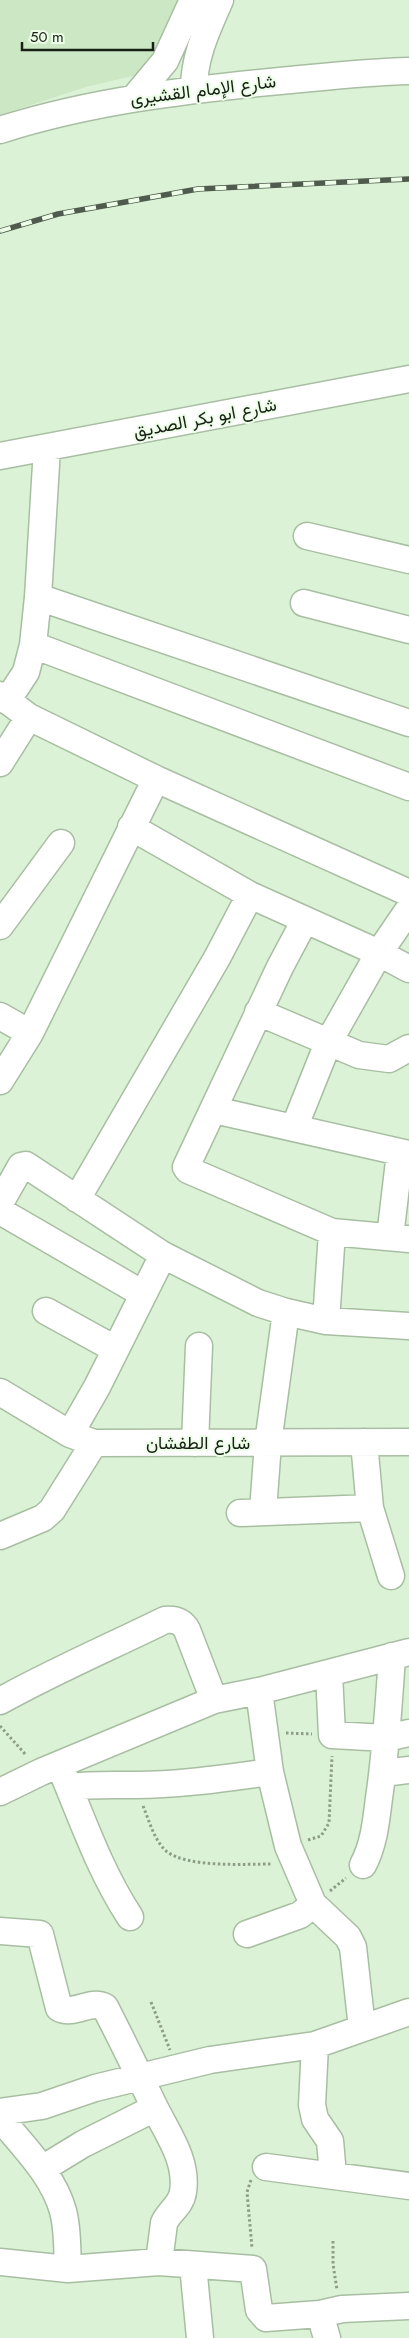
<svg xmlns="http://www.w3.org/2000/svg" width="409" height="2338" viewBox="0 0 409 2338" font-family="Jost,Vazirmatn,sans-serif">
<style>
.built{fill:#cbe7c4}
.lines{fill:none;stroke-linecap:round;stroke-linejoin:round}
.minor-casing{stroke:#a8bea2;stroke-width:29}
.path{stroke:#8d9d88;stroke-width:3;stroke-dasharray:2.5 2.5;stroke-linecap:butt}
.minor{stroke:#fff;stroke-width:26}
.rail-casing{stroke:#4f5b4c;stroke-width:5.5}
.rail{stroke:#ecfee7;stroke-width:4;stroke-dasharray:11;stroke-linecap:butt}
.labels{text-anchor:middle;stroke-width:4;stroke-linejoin:round;paint-order:stroke}
.street-label{font-size:18px;fill:#182016;stroke:#ecfee7}
</style>
<rect width="100%" height="100%" fill="#dcf2d6"/>
<path class="built" d="M0 0H185L154 71 86 87 0 115Z"/>
<g class="lines">
<g class="minor-casing">
<path id="minor" d="M194 89C194 56 207 30 220 0
M135 97 165 61 193 0
M0 130C91 101 185 90 280 81 323 77 366 72 409 71
M47 448 38 597 33 645 409 787
M0 456 409 379
M307 536 409 560
M38 597 409 723
M304 603 409 630
M0 695 29 717 156 779 409 893
M7 701 26 672 33 645
M0 763 29 717
M131 827 250 895 379 953 409 969
M305 920 280 967 186 1167 188 1170 332 1232 409 1239
M0 926 61 843
M258 1012 359 1055 389 1059 409 1048
M0 1016 30 1033
M0 1081 30 1033 156 779
M214 1110 409 1154
M294 1128 328 1043 379 953 409 909
M77 1199 217 958 250 895
M0 1203 21 1166 26 1165 163 1255 258 1303 286 1312 326 1321 409 1326
M0 1211 143 1294
M390 1237 400 1153
M46 1311 115 1349
M326 1321 332 1232
M0 1392 70 1434 94 1443 409 1442
M70 1434 97 1387 163 1255
M364 1442 370 1508 391 1576
M195 1443 199 1346
M263 1511 268 1443 286 1312
M240 1513 370 1508
M0 1536 43 1518 52 1510 94 1443
M329 1673 332 1735 386 1738 409 1733
M259 1691 270 1772 288 1846 313 1904 348 1937 353 1947 362 2028
M0 1701C54 1671 110 1647 165 1620 175 1619 182 1621 187 1630L214 1700
M62 1771C83 1821 100 1871 130 1917
M383 1773 409 1770
M69 1787C92 1784 112 1785 135 1785 180 1785 225 1778 270 1772
M0 1792 41 1772 214 1700 259 1691 409 1652
M363 1865C374 1844 376 1822 379 1798 386 1751 389 1703 392 1656
M0 1931 40 1934 59 2008C74 2016 90 1999 105 2007 122 2040 138 2073 154 2106 167 2133 188 2160 183 2192 181 2206 169 2211 164 2223L159 2262
M247 1934 300 1915 313 1904
M315 2045 312 2105 315 2119 330 2141 333 2175
M0 2112 42 2106 95 2088 210 2060 315 2045 409 2012
M0 2118C23 2146 53 2175 63 2211 68 2229 67 2250 68 2269
M266 2167 409 2186
M42 2169 83 2144 155 2108
M0 2262 68 2269 159 2262 253 2269 259 2310 266 2318 320 2314 342 2309 409 2306
M193 2265 200 2338
M320 2314 327 2338"/>
</g>
<path class="path" d="M0 1726 26 1755
M286 1733 312 1734
M143 1806C149 1820 154 1840 166 1851 187 1868 245 1864 272 1864
M308 1840 321 1836 329 1823 332 1756
M330 1891 346 1878
M151 2002 170 2050
M251 2180 247 2192 252 2248
M333 2241V2264L337 2290"/>
<use href="#minor" class="minor"/>
<g class="rail-casing">
<path id="rail" d="M0 231 58 214 198 189 409 179"/>
</g>
<use href="#rail" class="rail"/>
</g>
<g class="labels">
<g class="street-label">
<text transform="translate(203 90) rotate(-7)" y="6">شارع الإمام القشيرى</text>
<text transform="translate(205 418) rotate(-11)" y="6">شارع ابو بكر الصديق</text>
<text x="198" y="1449">شارع الطفشان</text>
</g>
</g>
<path d="M22 42v8h131v-8" fill="none" stroke="#182016" stroke-width="2.5"/>
<text x="30" y="42" font-size="15" fill="#182016" stroke="#ecfee7" stroke-width="4" paint-order="stroke">50 m</text>
</svg>
